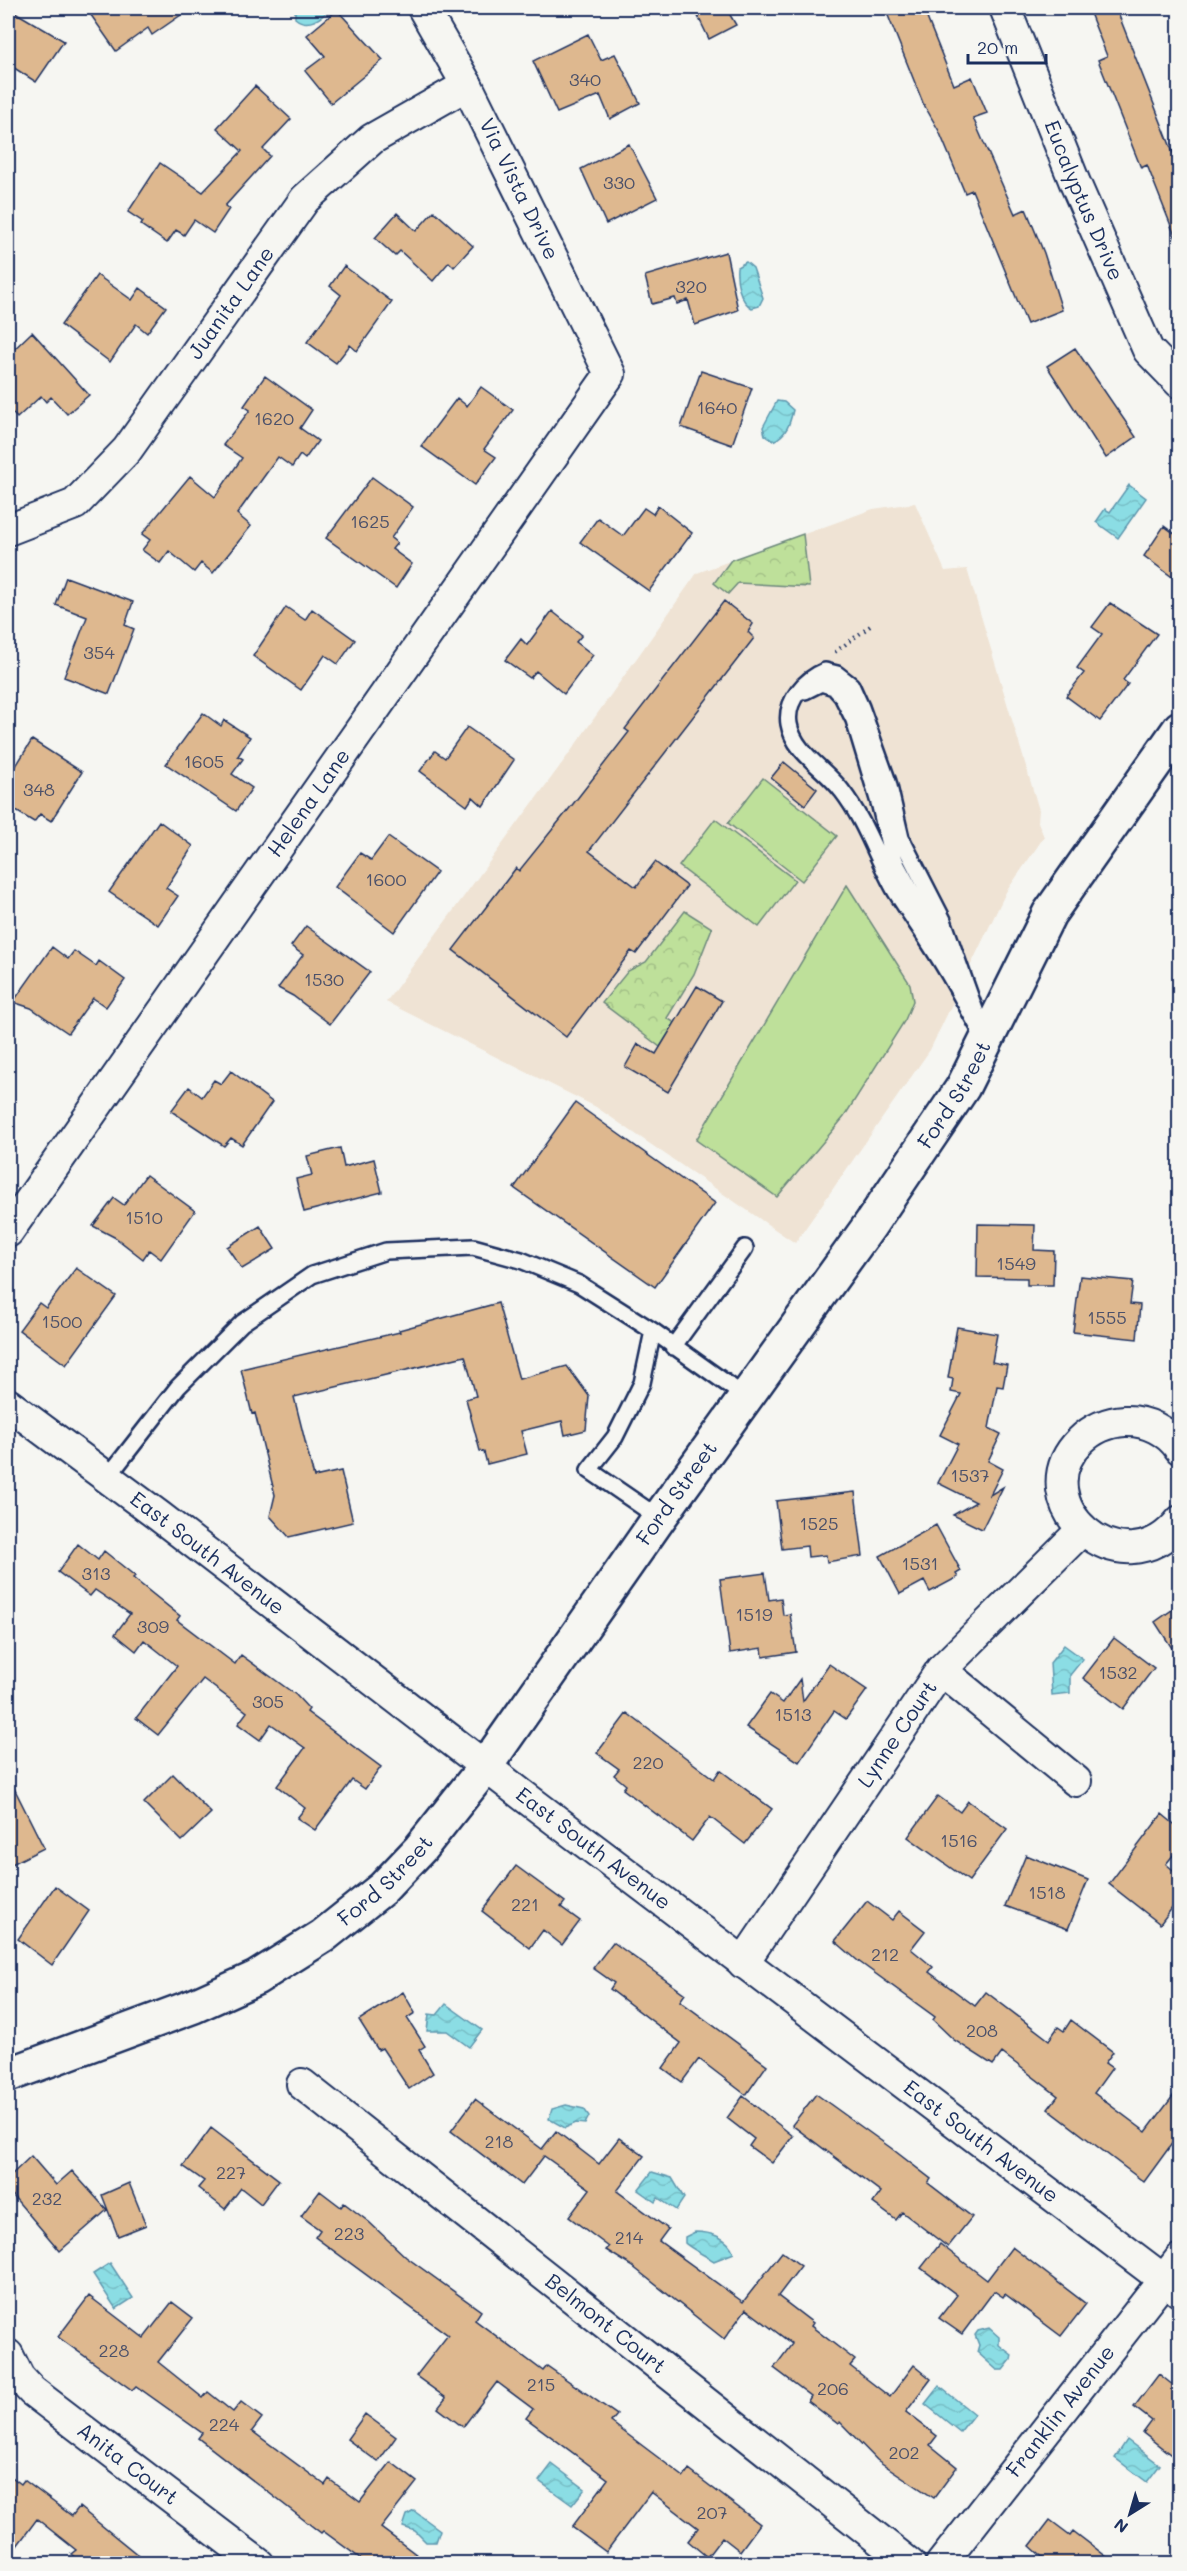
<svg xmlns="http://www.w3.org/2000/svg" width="1187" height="2571" viewBox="0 0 1187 2571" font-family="Mali,sans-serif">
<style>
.built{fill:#efe3d4}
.forest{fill:url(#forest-crowns);stroke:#6c887c;stroke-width:1.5}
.pitch{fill:#bee09a;stroke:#6c887c;stroke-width:1.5}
.water{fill:url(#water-waves);stroke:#5e97ae;stroke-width:1.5}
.building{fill:#deb88f;stroke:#1b2f5e;stroke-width:1.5}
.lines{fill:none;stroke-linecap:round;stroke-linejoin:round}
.lane-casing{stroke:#1b2f5e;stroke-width:20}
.street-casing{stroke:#1b2f5e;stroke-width:34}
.secondary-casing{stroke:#1b2f5e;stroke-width:38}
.path{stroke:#1b2f5e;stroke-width:4;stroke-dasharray:1.5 4.5;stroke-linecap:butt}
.lane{stroke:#f6f6f2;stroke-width:15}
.street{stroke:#f6f6f2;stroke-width:30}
.secondary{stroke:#f6f6f2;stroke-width:33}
.labels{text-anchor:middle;stroke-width:4.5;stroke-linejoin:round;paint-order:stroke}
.number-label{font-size:18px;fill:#4c516a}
.street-label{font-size:21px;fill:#1b2f5e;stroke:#f6f6f2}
</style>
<defs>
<pattern id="forest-crowns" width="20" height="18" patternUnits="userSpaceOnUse" patternTransform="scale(1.5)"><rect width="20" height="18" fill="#bee09a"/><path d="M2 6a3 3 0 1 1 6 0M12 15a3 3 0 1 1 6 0" fill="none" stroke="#a3c087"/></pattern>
<pattern id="water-waves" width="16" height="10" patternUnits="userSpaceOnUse" patternTransform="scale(1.5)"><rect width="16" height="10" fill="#8bdde4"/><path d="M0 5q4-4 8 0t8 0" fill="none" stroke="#77bec6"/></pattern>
</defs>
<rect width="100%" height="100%" fill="#f6f6f2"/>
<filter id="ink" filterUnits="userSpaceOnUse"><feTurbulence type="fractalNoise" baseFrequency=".0167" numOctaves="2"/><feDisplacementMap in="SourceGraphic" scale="12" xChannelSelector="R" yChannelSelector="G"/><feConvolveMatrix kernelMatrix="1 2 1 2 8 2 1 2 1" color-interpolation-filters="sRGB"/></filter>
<g filter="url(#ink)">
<path class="built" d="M915 503 945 571 967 569 1039 810 1038 822 1044 837 1006 892 930 1050 795 1243 596 1107 386 1002 571 751 697 573 873 509Z"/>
<path class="forest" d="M803 534 809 587 738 583 728 594 714 583 731 560Z
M685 911 712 928 694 974 667 1018 675 1023 660 1047 602 1003 628 971 646 962Z"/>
<path class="pitch" d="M763 778 837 836 802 881 728 823Z
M715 819 795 880 759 927 679 866Z
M847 885 910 984 913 1001 905 1020 844 1117 777 1197 696 1140Z"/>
<path class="water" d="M299 8H330C322 18 308 29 295 18V12Z
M746 262 753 268 763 298 759 306 752 308C739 301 736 280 737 267Z
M777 401 784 402 793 410C790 423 787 435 773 441L765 435 763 427Z
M1129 485 1146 498 1118 538 1096 522 1105 509 1110 512Z
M1064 1645 1083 1659 1070 1675V1693L1052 1695 1050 1663Z
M446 2004 482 2030 469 2047 447 2031H427L429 2014 437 2015Z
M566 2105 584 2109 589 2116 585 2124 576 2123 565 2128 549 2119 552 2109Z
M652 2172 672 2178 684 2198 676 2210 658 2198 655 2202 638 2190Z
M695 2232C710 2232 728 2237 734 2253L714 2261C709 2258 687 2246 685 2243V2237Z
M110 2263 133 2298 116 2309 93 2274Z
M989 2328 999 2337V2345L1012 2355 1011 2360 1003 2370H997L977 2352 979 2345 975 2335 978 2331Z
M939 2386 974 2414 960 2432 925 2404Z
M1127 2440 1160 2465 1147 2482 1115 2458Z
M552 2464 585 2489 572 2505 539 2481Z
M414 2511 440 2530 436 2542H426L415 2531 403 2527 407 2515Z"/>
<path class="building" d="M8 8 64 41 36 82 8 64Z
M86 8H191L152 35 148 28 116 51Z
M694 8H726L736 25 709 39Z
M885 8H923L954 85 972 77 987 113 973 118 1015 214 1026 209 1044 253 1062 310 1027 324 972 190 965 193 939 131 923 103Z
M1088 8H1116L1179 168V246L1147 165 1141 168 1098 60 1107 56Z
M337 10 383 60 331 103 305 71 325 56 307 35Z
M588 34 601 60 615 54 640 103 610 119 600 95 557 113 533 61Z
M255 86 291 119 263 149 270 156 225 206 229 209 213 233 194 220 184 235 176 230 167 243 141 225 143 222 128 212 160 163 203 192 242 151 217 128Z
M629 144 657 198 606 224 581 169Z
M434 211 473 246 454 267 449 262 433 281 400 251 395 256 375 238 397 213 416 231Z
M726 252 738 310 695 325 688 300 677 304 675 298 652 304 645 276Z
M344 266 392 302 357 351 350 345 336 363 307 342 341 295 330 286Z
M97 275 132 300 140 288 166 307 147 333 136 324 110 362 61 325Z
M32 332 89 395 67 414 51 397 46 402 41 396 17 418 8 408V355Z
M1075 348 1136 437 1106 458 1047 366Z
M701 371 752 388 732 445 681 427Z
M265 376 312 410 300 428 318 441 305 459 300 455 292 467 278 457 237 514 251 526 213 573 201 563 194 572 169 551 160 563 142 550 150 540 142 534 190 476 215 497 242 458 223 445 250 410 244 406Z
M481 387 513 410 484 449 496 457 475 485 421 446 457 398 467 406Z
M372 477 413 507 391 538 397 543 392 549 412 564 396 588 326 538Z
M658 506 692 533 649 591 580 542 598 518 623 536 644 508 653 514Z
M1164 526 1179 537V582L1144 556Z
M66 577 133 602 125 625 134 629 109 694 64 677 87 617 56 605Z
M724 601 753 624 748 632 754 638 589 851 636 887 655 862 687 886 636 954 631 951 566 1037 453 950 516 868 519 871 573 804 629 732 625 729Z
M1110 603 1157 634 1123 680 1128 684 1100 721 1066 696 1084 673 1077 668 1102 634 1092 627Z
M286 607 305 620 312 609 355 640 338 664 325 655 301 690 253 656Z
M552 611 582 635 576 642 593 655 564 694 536 671 530 678 505 660 521 639 527 645Z
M203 713 221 726 224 720 250 737 238 756 243 759 232 774 252 788 236 811 166 764Z
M467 727 514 760 483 806 473 797 467 806 420 771 435 751 445 758Z
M32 740 82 772 51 821 40 814 34 822 8 806V760L16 766Z
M784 762 817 789 805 805 771 778Z
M159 821 193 846 166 888 178 896 158 925 109 892Z
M388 837 437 872 394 932 335 887 360 853 371 860Z
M306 926 370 972 330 1024 293 996 278 988 303 955 291 946Z
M52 947 68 959 74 951 96 966 99 961 125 980 106 1007 93 998 68 1033 31 1008 13 1002Z
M697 986 722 1001 668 1092 625 1067 638 1044 656 1054Z
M231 1071 272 1102 242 1145 231 1138 224 1146 171 1111 189 1087 202 1097 214 1080 221 1084Z
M575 1103 715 1203 655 1287 514 1188Z
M340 1148 344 1167 374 1159 382 1192 304 1212 296 1179 312 1175 307 1156Z
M146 1175 195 1211 161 1259 149 1250 143 1259 116 1238 93 1226 114 1198 124 1205Z
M978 1224 1035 1225 1034 1250 1054 1251 1053 1285H1027V1278L977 1277Z
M260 1226 275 1249 242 1269 227 1247Z
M76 1268 116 1296 66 1365 19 1330 39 1303 46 1308Z
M1080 1276 1133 1281 1130 1304 1140 1305 1137 1339 1073 1332Z
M498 1303 519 1379 567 1366 589 1396 586 1430 565 1435 562 1421 521 1431 527 1454 487 1464 484 1452 480 1451 466 1399 476 1396 465 1356 294 1397 314 1477 341 1471 353 1522 289 1537 270 1516 275 1495 255 1413 252 1414 241 1369 400 1332 399 1330Z
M957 1327 997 1334 992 1362 1007 1365 1003 1387 997 1386 989 1428 1001 1434 988 1461 1003 1469 990 1495 1003 1487 982 1529 953 1515 976 1502 938 1483 958 1444 940 1435 961 1394 951 1392 953 1379 948 1378Z
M855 1492 863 1556 827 1562 826 1555 808 1557 807 1546 782 1549 776 1501Z
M936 1525 961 1571 956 1574 958 1577 930 1592 924 1581 900 1594 880 1556Z
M78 1544 98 1560 104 1551 135 1576 133 1578 180 1616 177 1620 235 1664 241 1655 296 1695 309 1709 307 1712 381 1767 365 1789 352 1780 315 1830 297 1818 305 1808 277 1786 305 1748 271 1724 260 1740 238 1724 247 1712 203 1679 158 1735 136 1718 177 1666 144 1640 136 1651 115 1634 130 1614 95 1590 90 1596 58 1572Z
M765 1573 769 1600 781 1598 783 1615 790 1614 796 1652 763 1657 762 1648 730 1653 720 1579Z
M1179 1605V1659L1155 1622Z
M1114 1638 1154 1668 1123 1709 1083 1678Z
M829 1664 867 1690 846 1719 834 1711 799 1762 746 1727 770 1694 783 1703 800 1679 803 1701Z
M627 1713 714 1779 720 1770 772 1809 745 1844 710 1817 692 1841 623 1789 626 1785 614 1775 619 1769 597 1753Z
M173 1774 211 1813 182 1841 144 1803Z
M8 1776 44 1848 8 1866Z
M938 1796 960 1812 968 1801 1007 1829 969 1881 908 1837Z
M1162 1814 1179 1828V1848L1166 1864 1179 1875V1899L1160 1924 1109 1884Z
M1026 1855 1088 1880 1068 1929 1005 1906Z
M516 1866 565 1902 561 1907 580 1921 562 1945 543 1930 530 1948 482 1911Z
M55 1886 89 1911 52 1965 18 1939Z
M867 1901 892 1920 899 1911 925 1931 911 1949 933 1967 929 1972 975 2006 986 1992 1049 2040 1058 2027 1064 2031 1071 2020 1113 2052 1105 2063 1112 2068 1094 2093 1146 2132 1179 2088V2134L1144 2182 1048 2109 1058 2096 1002 2053 993 2065 954 2040 933 2020 935 2017 858 1961 835 1941Z
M613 1942 685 1994 680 2001 767 2065 746 2095 699 2059 682 2082 663 2068 681 2043 610 1989 614 1983 593 1968Z
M403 1992 415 2013 407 2018 425 2046 419 2050 433 2073 409 2089 382 2048 378 2050 359 2020Z
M816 2094 891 2148 931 2179 928 2183 972 2217 948 2247 902 2212 896 2220 873 2203 881 2192 792 2125Z
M743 2096 793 2136 772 2163 749 2146 754 2139 727 2118Z
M475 2099 542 2149 556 2131 599 2164 619 2138 644 2156 617 2191 668 2229 659 2241 743 2302 782 2252 801 2266 778 2296 813 2323 811 2326 855 2360 850 2366 890 2397 914 2365 931 2379 906 2412 937 2436 930 2445 957 2467 934 2498 877 2460 840 2422 838 2424 808 2401 811 2396 774 2368 792 2344 746 2309 724 2339 632 2266 606 2250 609 2247 569 2217 590 2189 544 2156 522 2185 451 2131Z
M211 2128 279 2180 261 2204 241 2188 225 2209 198 2188 204 2181 183 2166Z
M31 2156 56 2185 72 2171 107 2210 60 2251 8 2190V2178Z
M129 2183 146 2225 118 2236 102 2195Z
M320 2191 341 2207 344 2203 369 2222 406 2257 481 2311 475 2320 543 2371 547 2366 617 2415 611 2422 684 2477 689 2470 760 2524 740 2551 722 2537 707 2557 688 2541 698 2528 651 2492 606 2552 572 2527 608 2479 526 2418 533 2409 497 2382 463 2427 438 2408 446 2398 416 2376 448 2335 315 2237 320 2230 301 2216Z
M940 2244 987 2280 1012 2247 1086 2304 1061 2336 1005 2294 1003 2297 994 2291 962 2334 939 2318 957 2295 921 2268Z
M89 2296 144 2338 172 2302 193 2318 158 2362 203 2398 208 2392 233 2412 241 2402 262 2418 252 2431 325 2485 329 2479 360 2502 391 2462 417 2482 381 2528 429 2564H368L323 2531 321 2533 198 2438 202 2433 136 2386 132 2390 58 2337Z
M1159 2374 1179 2390V2461L1143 2433 1152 2421 1134 2407Z
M365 2414 396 2437 378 2462 347 2439Z
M8 2474 21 2484 24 2480 72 2516 79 2507 149 2564H83L71 2554 76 2550 37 2519 8 2558Z
M1050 2520 1070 2535 1073 2531 1116 2564H1050L1030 2546Z"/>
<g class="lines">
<g class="lane-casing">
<path id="lane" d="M825 671 837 674 851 685 861 707 888 782 901 838 943 920 986 1041C973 1018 961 995 948 973 932 945 913 919 896 892 877 859 866 822 842 791 825 768 794 753 789 724 785 700 806 679 825 671Z
M805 691 821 683 834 687 842 696 854 720 880 806 889 845 897 865 946 954
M653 1331 642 1383 615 1437 589 1470 659 1518
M673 1347 745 1248
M107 1478 178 1387 242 1323 312 1275 386 1251 473 1247 521 1260 579 1284 653 1331 747 1398"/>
</g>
<g class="street-casing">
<g id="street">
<path id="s1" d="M1005 8 1075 183 1148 350 1180 383"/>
<path id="s2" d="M8 530 75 504 127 450 305 199 372 139 467 85"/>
<path id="s3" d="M8 1232 610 374 467 85 423 8"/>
<path id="s4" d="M8 1404 159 1516 529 1800 1180 2292"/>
<path d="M1180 1449C1168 1431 1146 1420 1125 1421 1107 1422 1093 1428 1080 1441 1020 1501 1121 1595 1180 1521"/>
<path d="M941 1670 1076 1781"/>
<path id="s5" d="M743 1963 941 1670 1082 1530"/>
<path id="s6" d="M302 2084 910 2564"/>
<path id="s7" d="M8 2355 19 2377 32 2391 259 2564"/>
<path id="s8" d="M941 2564 1180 2259"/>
</g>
</g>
<g class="secondary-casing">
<g id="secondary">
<path id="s9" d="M8 2075 194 2006 256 1978 323 1936 383 1888 420 1849 485 1767 659 1518 870 1225 963 1087 1049 914 1180 728"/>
</g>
</g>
<path class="path" d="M835 652 873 624"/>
<use href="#lane" class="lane"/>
<use href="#street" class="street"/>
<use href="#secondary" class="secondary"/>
</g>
</g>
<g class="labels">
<g class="number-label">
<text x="585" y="86">340</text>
<text x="619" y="189">330</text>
<text x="691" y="293">320</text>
<text x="717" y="414">1640</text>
<text x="274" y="425">1620</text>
<text x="370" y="528">1625</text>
<text x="99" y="659">354</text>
<text x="204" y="768">1605</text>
<text x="39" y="796">348</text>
<text x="386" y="886">1600</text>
<text x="324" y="986">1530</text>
<text x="144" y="1224">1510</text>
<text x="1016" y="1270">1549</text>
<text x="1107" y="1324">1555</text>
<text x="62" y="1328">1500</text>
<text x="970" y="1482">1537</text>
<text x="819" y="1530">1525</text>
<text x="920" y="1570">1531</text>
<text x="96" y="1580">313</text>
<text x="754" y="1621">1519</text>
<text x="153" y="1633">309</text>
<text x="1118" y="1679">1532</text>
<text x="268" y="1708">305</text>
<text x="793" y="1721">1513</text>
<text x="648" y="1769">220</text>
<text x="959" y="1847">1516</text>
<text x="1047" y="1899">1518</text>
<text x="525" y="1911">221</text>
<text x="885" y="1961">212</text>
<text x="982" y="2037">208</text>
<text x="499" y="2148">218</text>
<text x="231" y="2179">227</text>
<text x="47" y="2205">232</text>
<text x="349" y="2240">223</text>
<text x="629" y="2244">214</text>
<text x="114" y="2357">228</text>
<text x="541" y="2391">215</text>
<text x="833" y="2395">206</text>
<text x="224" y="2431">224</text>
<text x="904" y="2459">202</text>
<text x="712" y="2519">207</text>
</g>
<g class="street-label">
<text transform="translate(519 189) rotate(64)" y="7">Via Vista Drive</text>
<text dy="7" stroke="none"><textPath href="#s1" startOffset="208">Eucalyptus Drive</textPath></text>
<text dy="7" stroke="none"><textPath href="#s2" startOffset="327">Juanita Lane</textPath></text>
<text dy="7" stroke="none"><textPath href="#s3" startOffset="524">Helena Lane</textPath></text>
<text dy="7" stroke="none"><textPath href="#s9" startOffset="1401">Ford Street</textPath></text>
<text dy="7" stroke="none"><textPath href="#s9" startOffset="915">Ford Street</textPath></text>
<text dy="7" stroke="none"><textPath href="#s4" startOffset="249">East South Avenue</textPath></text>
<text dy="7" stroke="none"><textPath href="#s5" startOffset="276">Lynne Court</textPath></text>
<text dy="7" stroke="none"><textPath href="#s4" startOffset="735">East South Avenue</textPath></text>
<text dy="7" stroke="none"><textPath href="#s9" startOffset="429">Ford Street</textPath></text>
<text dy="7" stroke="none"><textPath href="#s4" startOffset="1221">East South Avenue</textPath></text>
<text dy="7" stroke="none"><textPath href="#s6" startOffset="387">Belmont Court</textPath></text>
<text dy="7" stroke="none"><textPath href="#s8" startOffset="194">Franklin Avenue</textPath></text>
<text dy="7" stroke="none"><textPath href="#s7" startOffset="164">Anita Court</textPath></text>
</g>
</g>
<rect width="1187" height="2571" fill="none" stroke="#f6f6f2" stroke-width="30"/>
<rect x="15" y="15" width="1157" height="2541" fill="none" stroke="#1b2f5e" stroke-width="2" filter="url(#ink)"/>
<g transform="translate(1130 2514) rotate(217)" stroke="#f6f6f2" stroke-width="4.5" paint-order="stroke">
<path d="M0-4.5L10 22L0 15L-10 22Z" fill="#1b2f5e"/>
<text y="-9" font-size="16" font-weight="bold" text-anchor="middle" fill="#1b2f5e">N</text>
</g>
<path d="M968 54v9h78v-9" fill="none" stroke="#1b2f5e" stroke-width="3"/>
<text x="977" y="54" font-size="18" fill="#1b2f5e" stroke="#f6f6f2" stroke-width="4.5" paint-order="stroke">20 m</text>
</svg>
